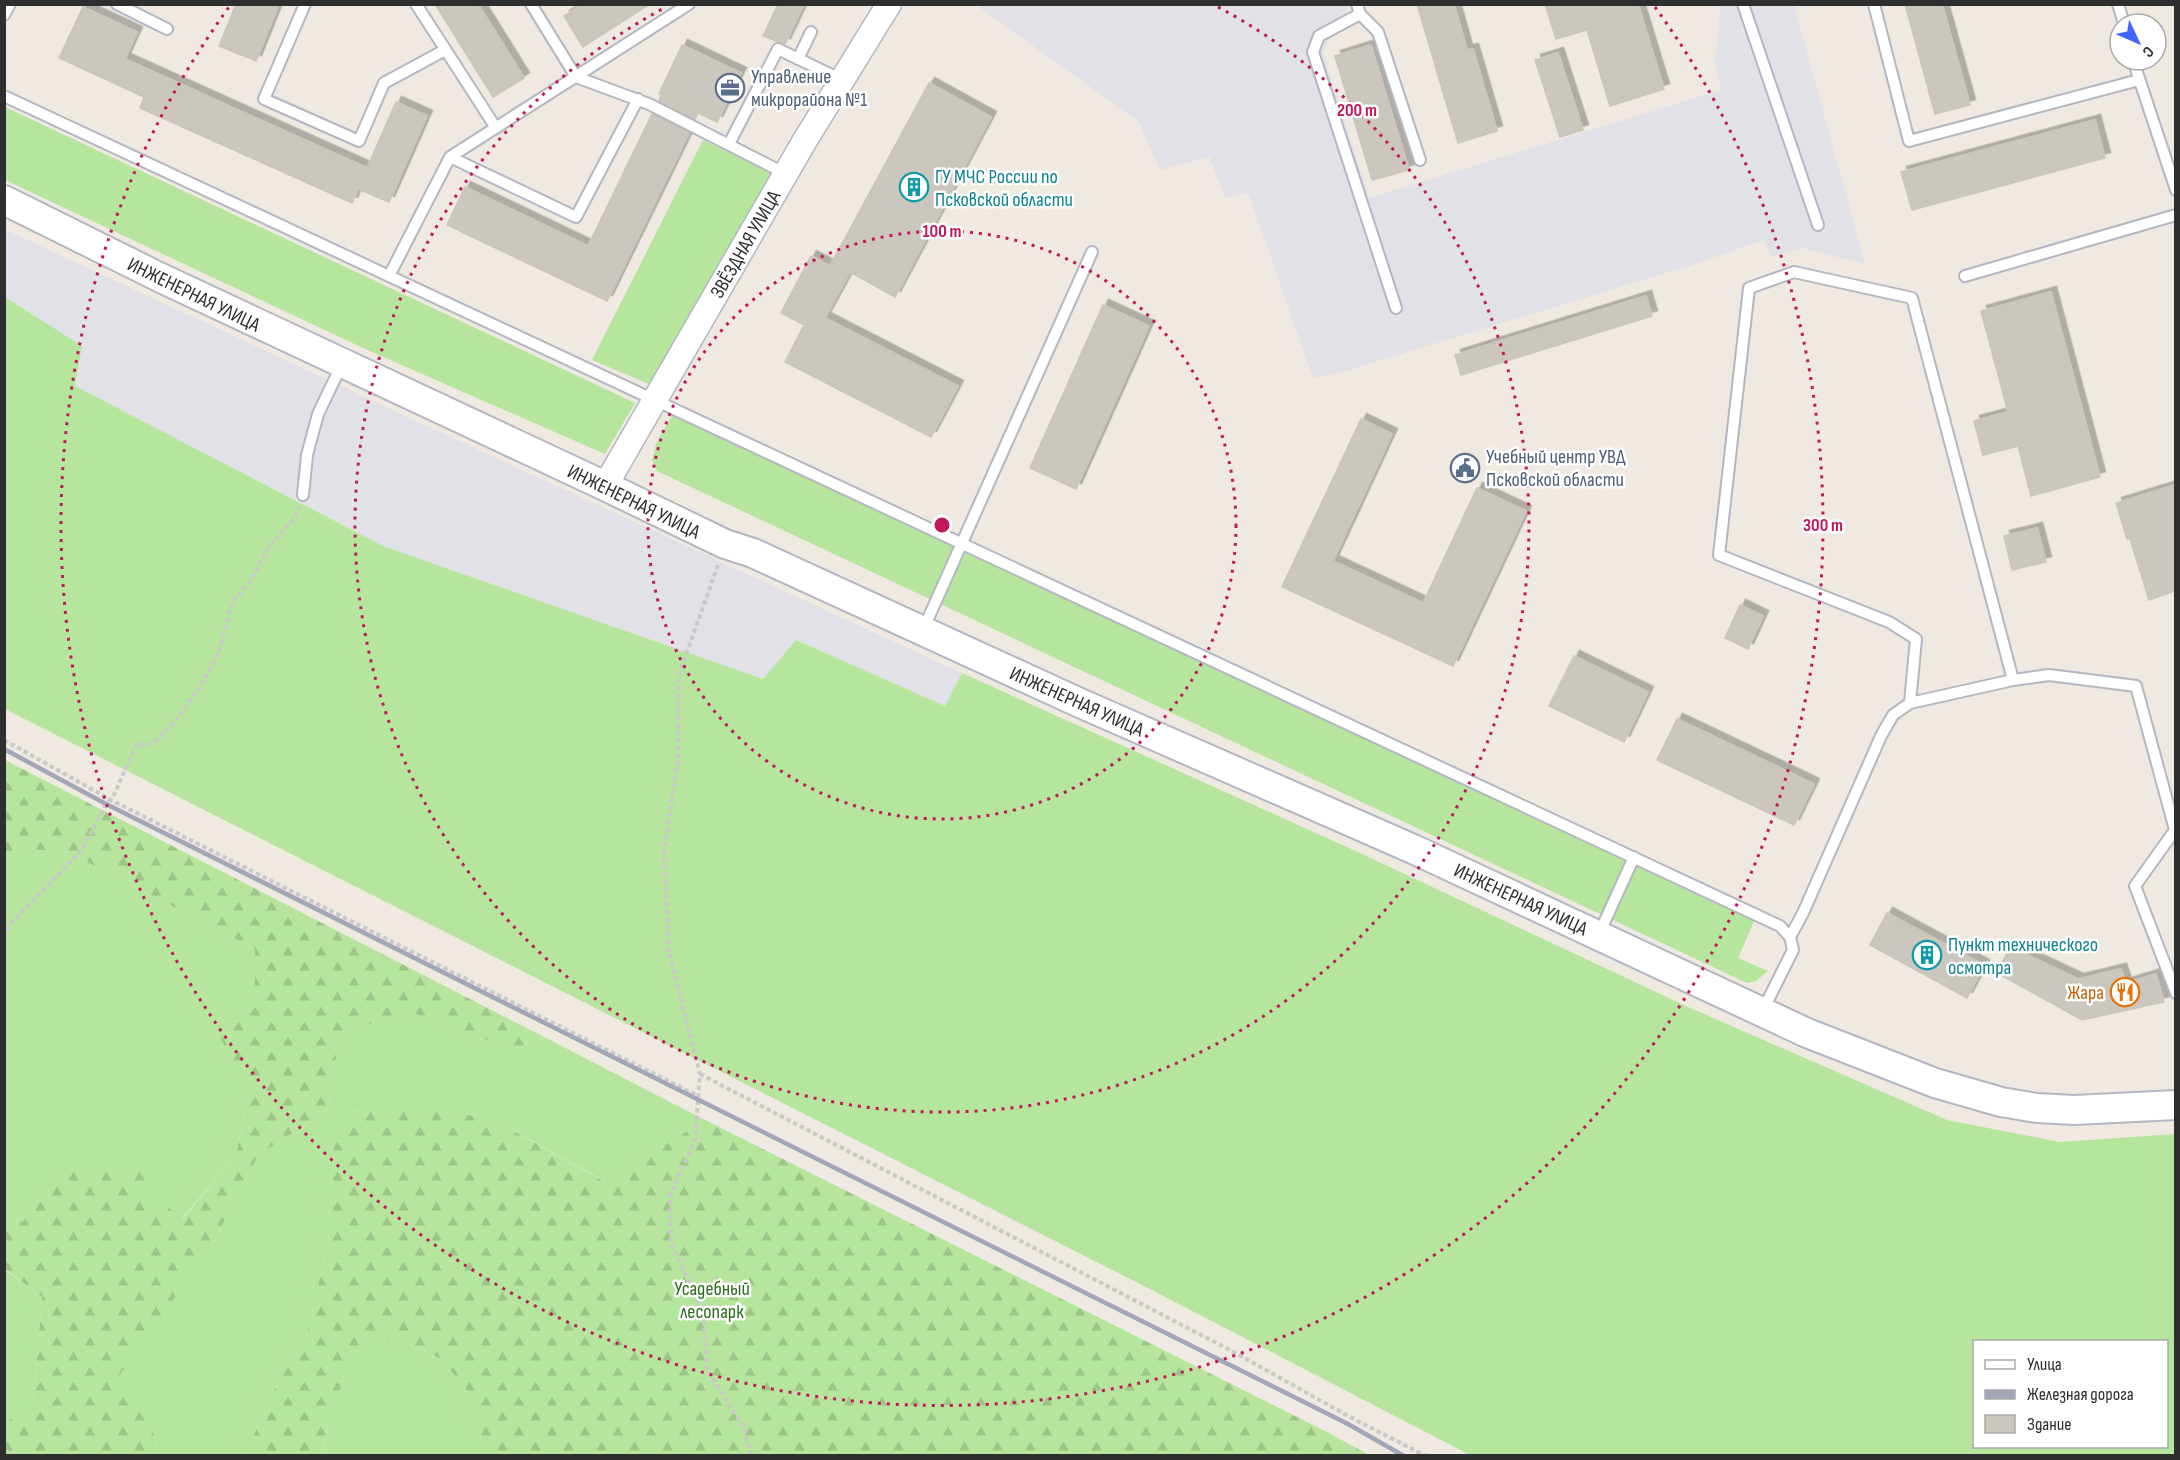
<svg xmlns="http://www.w3.org/2000/svg" width="2180" height="1460" viewBox="0 0 2180 1460" font-family="'Sofia Sans Condensed',sans-serif">
<style>
.industrial{fill:#e3e1e8}
.grass{fill:#b6e59e;fill-rule:evenodd}
.forest{fill:url(#forest-firs)}
.building{fill:#cbc7bf;stroke:#cbc5ba;stroke-width:1.5;filter:url(#shadow)}
.lines{fill:none;stroke-linecap:round;stroke-linejoin:round}
.service-casing{stroke:#b4b7c1;stroke-width:14}
.tertiary-casing{stroke:#b4b7c1;stroke-width:27}
.secondary-casing{stroke:#b4b7c1;stroke-width:32}
.path{stroke:#c9c9c9;stroke-width:4;stroke-dasharray:4.5 3;stroke-linecap:butt}
.service{stroke:#fff;stroke-width:10}
.tertiary{stroke:#fff;stroke-width:24}
.secondary{stroke:#fff;stroke-width:28}
.rail{stroke:#a3a6b8;stroke-width:4.5}
.ring{fill:none;stroke:#c2185b;stroke-width:3;stroke-dasharray:3 6}
.labels{text-anchor:middle;stroke-width:5;stroke-linejoin:round;paint-order:stroke}
.service-label{font-size:20px;fill:#4e5e75;stroke:#fff;text-anchor:start}
.culture-label{font-size:20px;fill:#0d838f;stroke:#fff;text-anchor:start}
.street-label{font-size:20px;fill:#2e2e2e;stroke:#fff}
.food-label{font-size:20px;fill:#c56008;stroke:#fff;text-anchor:end}
.park-label{font-size:20px;fill:#2c6e1b;stroke:#fff}
.centre{fill:#c2185b;stroke:#fff;stroke-width:3}
.ring-label{font-size:18px;text-anchor:middle;font-weight:bold;fill:#c2185b;stroke:#fff;stroke-width:5;stroke-linejoin:round;paint-order:stroke}
</style>
<defs>
<pattern id="forest-firs" width="22" height="20" patternUnits="userSpaceOnUse" patternTransform="scale(1.5)"><rect width="22" height="20" fill="#b6e59e"/><path d="M5 1l3.5 6h-7zM16 11l3.5 6h-7z" fill="#9dc588"/></pattern>
<filter id="shadow"><feDropShadow dx="5.5" dy="-5.5" stdDeviation="0" flood-color="#0004"/></filter>
</defs>
<rect width="100%" height="100%" fill="#efe9e1"/>
<path class="industrial" d="M976 5H1346L1347 10 1323 52 1369 198 1721 90 1715 61 1721 5H1794L1865 264 1803 248 1771 257 1764 240 1692 265 1339 373 1313 378 1248 192 1225 198 1209 157 1160 170 1139 122Z
M4 229 496 458 962 673 945 706 796 640 763 679 383 546 75 386 82 346 5 297Z"/>
<path class="grass" d="M5 107 635 403 605 454 363 348 5 180Z
M703 140 772 174 649 384 592 360Z
M5 297 82 346 75 386 383 546 763 679 796 640 945 706 962 673 1360 853 1688 1007 1947 1120 2060 1142 2175 1134V1455H1470L1144 1286 5 709ZM1974 1342H2166V1446H1974Z
M675 410 1755 919 1738 958 1768 971 1756 981 1747 983 657 471 652 460 656 444Z
M16 845 81 859 255 949V1007L215 1026 249 1092 236 1156 182 1218 149 1194 23 1222 5 1210 4 861Z
M413 1013 512 1049 546 1038 705 1120 606 1182 489 1117 334 1137 328 1242 307 1334 264 1407 247 1455H159L152 1428 114 1381 212 1245 259 1154 327 1112 340 1032Z
M4 1269 42 1297 33 1403 5 1423Z
M393 1336 441 1359 478 1404 482 1455 321 1456 327 1429 352 1351Z"/>
<path class="forest" d="M5 760 546 1038 512 1049 413 1013 340 1032 327 1112 259 1154 212 1245 115 1381 152 1428 159 1455H5V1423L33 1403 42 1297 5 1269V1210L23 1222 58 1167 142 1172 149 1194 183 1218 236 1156 249 1092 214 1026 255 1007V949L81 859 16 845 5 861Z
M352 1105 489 1117 605 1182 705 1120 1325 1431 1369 1455H482L478 1404 441 1359 393 1336 352 1352 327 1429 321 1455H247L264 1407 307 1334 328 1242 334 1136Z"/>
<path class="building" d="M236 4H279L256 61 219 46Z
M435 4H478L524 78 493 97Z
M583 4H650L583 47 564 16Z
M778 4H804L785 44 763 36Z
M1417 4H1454L1467 50 1473 49 1497 131 1458 143Z
M1545 4H1638L1664 89 1610 106 1587 30 1556 39Z
M1905 4H1942L1970 105 1935 114Z
M83 7 137 32 125 59 367 168 396 102 427 116 389 202 358 189 352 203 140 108 144 97 59 58Z
M682 45 741 73 717 122 698 113 695 119 659 101 661 95 659 94Z
M1371 45 1409 170 1372 180 1335 56Z
M1558 53 1583 130 1560 137 1535 60Z
M929 83 991 117 895 297 850 272 825 318 958 386 931 437 785 362 804 325 781 313 811 256 830 266Z
M652 114 689 133 607 301 447 225 465 187 588 246Z
M2095 120 2105 158 1912 210 1901 172Z
M2051 292 2100 477 2031 496 2018 446 1983 455 1974 421 2008 412 1981 311Z
M1646 296 1652 316 1461 375 1455 355Z
M1103 305 1149 326 1076 489 1030 468Z
M1361 419 1392 434 1333 561 1423 603 1477 488 1526 511 1453 666 1282 587Z
M2175 485V591L2149 600 2130 539H2127L2116 503Z
M2037 528 2046 562 2012 570 2004 536Z
M1740 605 1763 616 1748 649 1725 638Z
M1574 656 1648 692 1624 742 1549 706Z
M1677 719 1814 784 1794 825 1657 760Z
M1887 913 1984 965 1967 998 1870 945Z
M2010 947 2078 979 2121 969 2126 983 2156 974 2164 1002 2082 1020 1997 973Z"/>
<g class="lines">
<g class="service-casing">
<path id="service" d="M117 4 167 29
M305 4 264 99 359 141 384 83 445 50
M416 4 496 128
M531 4 576 77 649 104 786 174
M1357 4 1360 14 1319 36 1313 52 1396 308
M1743 4 1818 225
M1874 4 1909 141 2139 80
M2118 4 2124 24
M1360 14 1378 32 1420 160
M4 15 10 4
M798 59 811 32
M2133 60 2176 190
M4 96 1780 926 1790 937 1793 950 1763 1010
M729 144 778 49 842 80
M450 157 576 217 638 99
M389 276 450 157 689 4
M1965 276 2176 215
M303 495 307 455 318 414 342 364
M923 630 1092 252
M1910 703 1916 639 1889 622 1719 555 1749 288 1794 272 1912 298 2013 680
M1599 934 1634 857
M1790 937 1803 913 1881 736 1893 715 1910 703 2013 680 2049 675 2136 686 2175 830 2135 886 2176 993"/>
</g>
<g class="tertiary-casing">
<path id="tertiary" d="M605 486 804 142 889 4"/>
</g>
<g class="secondary-casing">
<path id="secondary" d="M4 200 161 278 605 486 725 544 753 553 1080 703 1413 849 1807 1033 1935 1083 2001 1102 2037 1108 2074 1110 2176 1105"/>
</g>
<path class="path" d="M718 565 679 674 678 760 664 850 669 952 700 1074 695 1140 670 1195 671 1243 703 1310 707 1370 743 1426 752 1456
M4 740 111 800 698 1096
M4 937 11 923 82 850 106 804 114 795 136 745 152 744 174 723 199 688 218 654 232 602 250 582 266 551 295 517 299 507
M700 1074 1230 1350 1350 1417 1426 1456"/>
<use href="#service" class="service"/>
<use href="#tertiary" class="tertiary"/>
<use href="#secondary" class="secondary"/>
<path class="rail" d="M4 749 106 804 1348 1424 1404 1456"/>
</g>
<g class="ring">
<circle cx="942" cy="525" r="294"/>
<path d="M1218 7A587 587 0 1 1 666 7"/>
<path d="M1655 7A881 881 0 1 1 229 7"/>
</g>
<defs>
<g id="office-ring" transform="scale(1.5)"><circle r="9.5" fill="#fff" stroke="#5c6f8a" stroke-width="1.5"/><path d="M-6-3h4V-5.5h4V-3h4V5H-6ZM-1-4.5V-3h2v-1.5ZM-6 0V1H6V0Z" fill="#5c6f8a"/></g>
<g id="building-ring" transform="scale(1.5)"><circle r="9.5" fill="#fff" stroke="#0f9aa8" stroke-width="1.5"/><path d="M-4-6H4V6H1V3H-1V6H-4ZM-2.5-4.3h1.7v1.8h-1.7ZM.8-4.3h1.7v1.8H.8ZM-2.5-1h1.7V.8h-1.7ZM.8-1h1.7V.8H.8Z" fill="#0f9aa8"/></g>
<g id="civic-ring" transform="scale(1.5)"><circle r="9.5" fill="#fff" stroke="#5c6f8a" stroke-width="1.5"/><path d="M-.6-6.5H3V-4.5H.6V-3L4-1V1h2V6H-6V1h2V-1L-.6-3ZM-1.2 2.5V6h2.4V2.5Z" fill="#5c6f8a"/></g>
<g id="restaurant-ring" transform="scale(1.5)"><circle r="9.5" fill="#fff" stroke="#e8710a" stroke-width="1.5"/><path d="M-5-6h1v4h1v-4h1v4h1v-4h1v5L-1.5 .5V6h-2V.5L-5-1ZM5-6V6H3V1.5H1.5Q1.5-4 5-6Z" fill="#e8710a"/></g>
</defs>
<g fill-rule="evenodd">
<use href="#office-ring" x="730" y="88"/>
<use href="#building-ring" x="914" y="187"/>
<use href="#civic-ring" x="1465" y="468"/>
<use href="#building-ring" x="1927" y="955"/>
<use href="#restaurant-ring" x="2125" y="992"/>
</g>
<g class="labels">
<g class="service-label">
<text x="751" y="83">Управление<tspan x="751" dy="23">микрорайона №1</tspan></text>
<text x="1486" y="463">Учебный центр УВД<tspan x="1486" dy="23">Псковской области</tspan></text>
</g>
<g class="culture-label">
<text x="935" y="183">ГУ МЧС России по<tspan x="935" dy="23">Псковской области</tspan></text>
<text x="1948" y="951">Пункт технического<tspan x="1948" dy="23">осмотра</tspan></text>
</g>
<g class="street-label">
<text transform="translate(745 244) rotate(-60)" y="7">ЗВЁЗДНАЯ УЛИЦА</text>
<text transform="translate(194 294) rotate(26)" y="7">ИНЖЕНЕРНАЯ УЛИЦА</text>
<text transform="translate(634 501) rotate(26)" y="7">ИНЖЕНЕРНАЯ УЛИЦА</text>
<text transform="translate(1077 701) rotate(24)" y="7">ИНЖЕНЕРНАЯ УЛИЦА</text>
<text transform="translate(1521 899) rotate(25)" y="7">ИНЖЕНЕРНАЯ УЛИЦА</text>
</g>
<g class="food-label">
<text x="2104" y="999">Жара</text>
</g>
<g class="park-label">
<text x="712" y="1295">Усадебный<tspan x="712" dy="23">лесопарк</tspan></text>
</g>
</g>
<circle cx="942" cy="525" r="9" class="centre"/>
<g class="ring-label">
<text x="1357" y="116">200 m</text>
<text x="942" y="237">100 m</text>
<text x="1823" y="531">300 m</text>
</g>
<rect width="2180" height="1460" fill="none" stroke="#2e2e2e" stroke-width="12"/>
<rect x="1973" y="1340" width="195" height="108" fill="#ffffff" stroke="#ababab" stroke-width="1.5"/>
<rect x="1985" y="1360" width="30" height="9" fill="#ffffff" stroke="#ababab" stroke-width="1.5"/>
<text x="2027" y="1370" font-size="18" fill="#2e2e2e">Улица</text>
<rect x="1985" y="1390" width="30" height="9" fill="#a3a6b8" stroke="#ababab" stroke-width="1.5"/>
<text x="2027" y="1400" font-size="18" fill="#2e2e2e">Железная дорога</text>
<rect x="1985" y="1415" width="30" height="18" fill="#cbc7bf" stroke="#ababab" stroke-width="1.5"/>
<text x="2027" y="1430" font-size="18" fill="#2e2e2e">Здание</text>
<g transform="translate(2138 42) rotate(134)"><circle r="28" fill="#ffffff" stroke="#ababab" stroke-width="1.5"/>
<path d="M0-4.5L10 22L0 15L-10 22Z" fill="#4264fb"/>
<text y="-9" font-size="16" font-weight="bold" text-anchor="middle" fill="#2e2e2e">С</text>
</g>
</svg>
